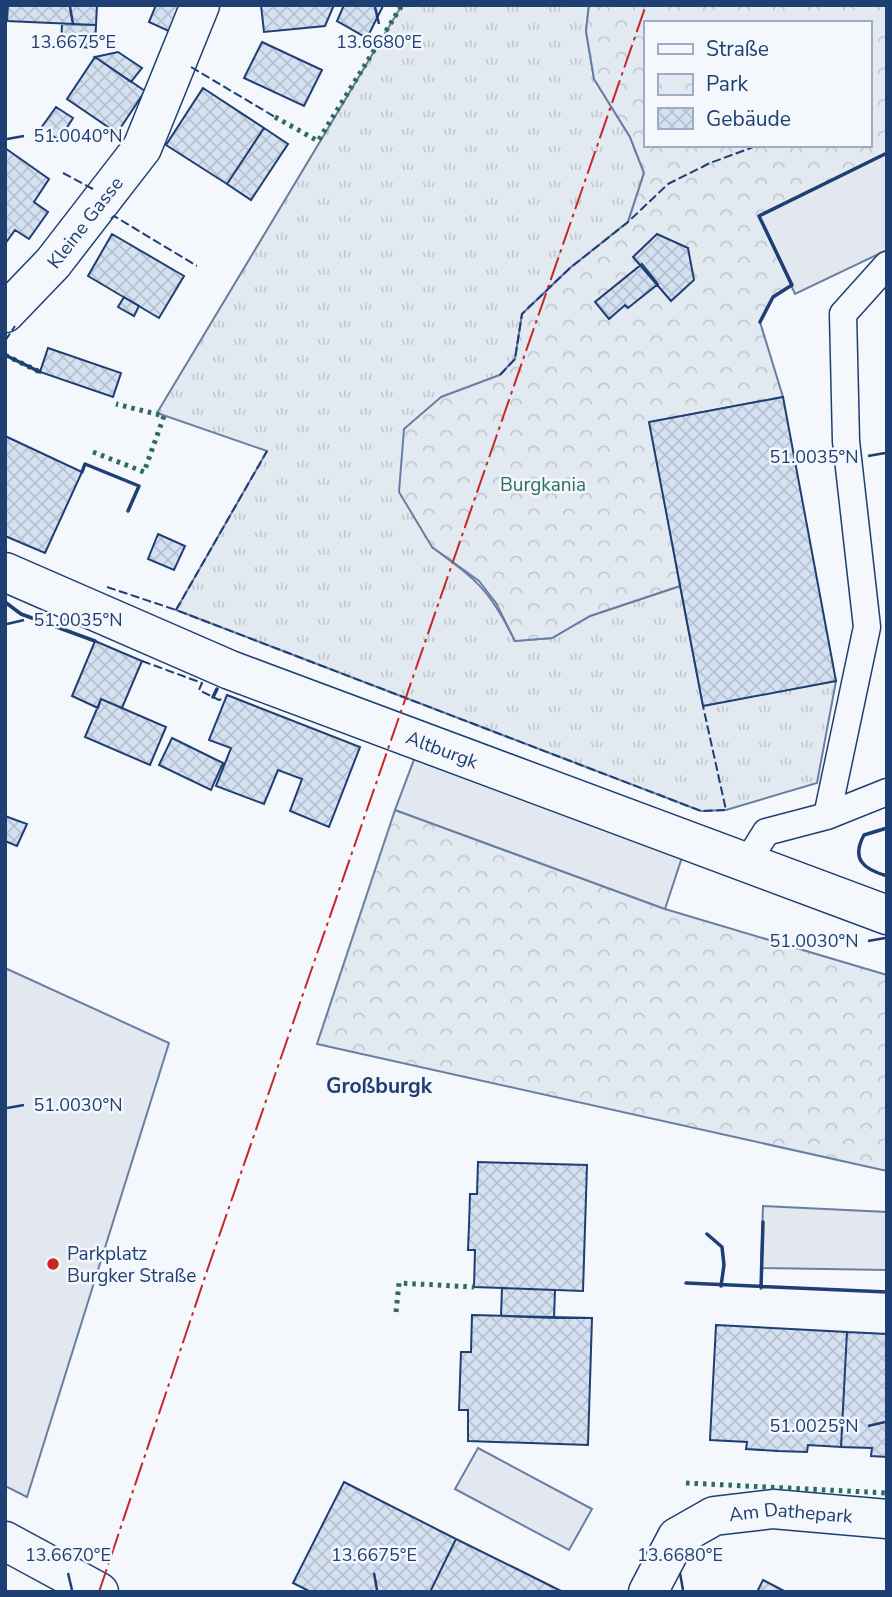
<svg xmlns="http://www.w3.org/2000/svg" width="892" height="1597" viewBox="0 0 892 1597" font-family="'Nunito Sans',sans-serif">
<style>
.grass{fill:url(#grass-tufts);stroke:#687fa3;stroke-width:2}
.park{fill:url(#park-crowns);stroke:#687fa3;stroke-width:2;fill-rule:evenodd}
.parking{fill:#e3e8f0;stroke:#687fa3;stroke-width:2}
.building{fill:url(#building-cross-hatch);stroke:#1d3f73;stroke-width:2}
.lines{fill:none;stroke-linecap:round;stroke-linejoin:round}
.service-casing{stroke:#1d3f73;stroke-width:29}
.minor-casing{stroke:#1d3f73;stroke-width:41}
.secondary-casing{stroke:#1d3f73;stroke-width:41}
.service{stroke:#f4f7fb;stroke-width:26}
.minor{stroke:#f4f7fb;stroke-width:38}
.secondary{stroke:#f4f7fb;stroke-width:38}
.hedge{stroke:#2c6c60;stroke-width:5;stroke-dasharray:3.5 5;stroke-linecap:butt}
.fence{stroke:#1d3f73;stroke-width:2;stroke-dasharray:9 3.5;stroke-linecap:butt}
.wall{stroke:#1d3f73;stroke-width:3.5}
.power{stroke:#c62828;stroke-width:2;stroke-dasharray:24 5 3.5 5;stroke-linecap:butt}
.ticks{fill:none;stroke:#1d3f73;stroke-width:2.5}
.poi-dot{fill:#c62828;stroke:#f4f7fb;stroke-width:2.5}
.labels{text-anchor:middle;stroke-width:5;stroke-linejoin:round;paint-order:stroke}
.street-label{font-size:19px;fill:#1d3f73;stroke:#f4f7fb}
.park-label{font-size:19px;fill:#2c6c60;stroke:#f4f7fb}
.poi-label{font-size:19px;fill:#1d3f73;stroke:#f4f7fb;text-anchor:start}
.neighbourhood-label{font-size:21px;font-weight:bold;fill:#1d3f73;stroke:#f4f7fb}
.ticks-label{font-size:18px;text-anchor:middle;fill:#1d3f73;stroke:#f4f7fb;stroke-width:5;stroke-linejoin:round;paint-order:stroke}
</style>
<defs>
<pattern id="grass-tufts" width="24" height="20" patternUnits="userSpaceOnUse" patternTransform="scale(1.75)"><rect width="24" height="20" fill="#e3e9f0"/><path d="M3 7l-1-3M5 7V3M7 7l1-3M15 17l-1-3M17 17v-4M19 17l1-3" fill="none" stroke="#c2c9d1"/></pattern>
<pattern id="park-crowns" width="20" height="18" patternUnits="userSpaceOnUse" patternTransform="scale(1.75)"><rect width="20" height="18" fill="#e3e9f0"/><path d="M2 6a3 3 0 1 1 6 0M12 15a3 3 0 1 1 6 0" fill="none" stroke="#c2c9d1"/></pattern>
<pattern id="building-cross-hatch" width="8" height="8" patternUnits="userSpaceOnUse" patternTransform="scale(1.75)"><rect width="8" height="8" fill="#d5e0f0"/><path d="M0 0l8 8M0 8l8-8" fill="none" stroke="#b6c1d1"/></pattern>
</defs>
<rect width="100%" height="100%" fill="#f4f7fb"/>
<path class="grass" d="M402 5H589L586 31 594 79 630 137 644 173 628 222 570 268 522 314 515 359 500 375 441 397 432 547C478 581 489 589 515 641L552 638 590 616 680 586 703 705 836 681 817 783 726 810 701 811 176 610 267 451 157 413Z"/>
<path class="park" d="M589 5H887V153L759 216 792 285 773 298 760 322 783 397 650 422 680 586 590 616 552 638 515 641 496 603 479 581 432 547 399 492 404 429 441 397 500 375 515 359 522 314 570 268 628 222 644 173 630 137 594 79 586 31ZM645 23H869V145H645Z
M395 810 665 909 887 975V1171L317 1044Z"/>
<path class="parking" d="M887 153V250L795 294 759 216Z
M421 741 687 842 665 909 395 810Z
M5 968 169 1043 27 1497 5 1486Z
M763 1206 887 1212V1270L761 1268Z
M478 1448 592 1509 569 1550 455 1489Z"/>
<path class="building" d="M8 5H97L96 25 7 21Z
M156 5H187L175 34 149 22Z
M261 5H334L325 26 264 32Z
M344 5 383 6 367 38 337 21Z
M62 24 96 25 95 48 61 46Z
M262 42 322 70 304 106 244 78Z
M118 52 142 68 131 82 95 57Z
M95 57 145 91 117 133 67 99Z
M203 88 264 128 227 184 166 145Z
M56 107 73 118 59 140 41 128Z
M264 128 288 144 251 200 227 184Z
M5 148 49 179 34 202 48 212 29 239 15 230 5 244Z
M112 234 184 276 159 318 88 276Z
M657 234 688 248 694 280 671 301 633 257Z
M642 264 658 284 628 308 625 305 609 319 595 302Z
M124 297 139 306 134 316 118 307Z
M48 348 121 373 113 397 40 372Z
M783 397 836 681 703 706 649 422Z
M5 436 82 472 45 553 5 536Z
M158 534 185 546 174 570 148 559Z
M95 641 142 661 122 708 101 699 98 708 72 696Z
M227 695 360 747 329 827 290 811 302 779 278 770 264 804 216 786 231 748 209 740Z
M101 699 166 727 150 765 85 737Z
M172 738 223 763 211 790 159 765Z
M5 816 27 824 17 846 5 841Z
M478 1162 587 1165 583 1291 474 1287 475 1250H468L469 1225 470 1194H477Z
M502 1288 555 1290 554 1318 501 1316Z
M472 1315 592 1318 588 1445 468 1441V1410H459L461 1352H471Z
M716 1325 847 1332 841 1447 808 1445 807 1452 778 1451 746 1449 747 1442 710 1440Z
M847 1332 887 1334V1457L871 1456 872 1448 841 1447Z
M344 1482 456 1539 430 1592H311L293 1583Z
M456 1539 515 1568 563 1592H430Z
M763 1580 786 1592H757Z"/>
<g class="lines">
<g class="service-casing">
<path id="service" d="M827 816 867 627 846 441 843 314 887 265
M746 864 766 832 827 816 887 792"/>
</g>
<g class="minor-casing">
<g id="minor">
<path id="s1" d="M5 313 53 263 142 148 200 5"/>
<path id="s2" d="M5 572 230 670 887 915"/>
<path id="s3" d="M648 1592 677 1537 714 1516 773 1509 887 1519"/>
</g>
</g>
<g class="secondary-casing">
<path id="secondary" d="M5 1541 99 1592"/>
</g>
<use href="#service" class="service"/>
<use href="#minor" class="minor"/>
<use href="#secondary" class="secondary"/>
<path class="hedge" d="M275 117 318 141 402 5
M5 355 40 372
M93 452 144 472 164 416 116 404
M396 1312 399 1283 474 1287
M686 1483 887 1493"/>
<path class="fence" d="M191 67 275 117
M63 173 93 189
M111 219 114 216 197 266
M5 341 15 326
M500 375 515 359 522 314 570 268 628 222 668 184 710 163 759 145
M107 587 176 610 701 811 726 810 703 706
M176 610 267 451
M142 661 202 683 199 690 219 700 225 698"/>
<path class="wall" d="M760 322 773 297 792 285 759 216 887 153
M5 355 40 372
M82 472 85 464 139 486 128 511
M5 602 21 614 95 641
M213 697 217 689
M887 828 864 835C851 859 863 869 887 876
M707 1234 722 1247 724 1265 721 1286
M686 1283 887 1292
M761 1288 763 1222"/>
<path class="power" d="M99 1592 208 1268 646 5"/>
</g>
<path class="ticks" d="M70 7 73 24M375 7 379 24M7 139 24 136M868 456 885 453M7 624 24 620M868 941 885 938M7 1108 24 1105M868 1426 885 1422M68 1573 72 1590M374 1573 377 1590M680 1573 683 1590"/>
<circle class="poi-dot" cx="53" cy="1264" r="7"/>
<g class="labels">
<g class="street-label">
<text dy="7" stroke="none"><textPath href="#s1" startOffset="121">Kleine Gasse</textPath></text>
<text dy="7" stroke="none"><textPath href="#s2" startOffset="472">Altburgk</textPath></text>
<text dy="7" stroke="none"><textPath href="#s3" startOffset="182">Am Dathepark</textPath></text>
</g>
<g class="park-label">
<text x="543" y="491">Burgkania</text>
</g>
<g class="poi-label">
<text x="67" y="1260">Parkplatz<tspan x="67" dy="22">Burgker Straße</tspan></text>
</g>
<g class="neighbourhood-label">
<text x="379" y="1093">Großburgk</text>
</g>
</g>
<g class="ticks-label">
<text x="73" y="48">13.6675°E</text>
<text x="379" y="48">13.6680°E</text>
<text x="78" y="142">51.0040°N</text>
<text x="814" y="463">51.0035°N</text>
<text x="78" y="626">51.0035°N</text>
<text x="814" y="947">51.0030°N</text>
<text x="78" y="1111">51.0030°N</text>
<text x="814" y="1432">51.0025°N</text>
<text x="68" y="1561">13.6670°E</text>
<text x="374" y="1561">13.6675°E</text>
<text x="680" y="1561">13.6680°E</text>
</g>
<rect width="892" height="1597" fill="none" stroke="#1d3f73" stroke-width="14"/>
<rect x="644" y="21" width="228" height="126" fill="#f4f7fb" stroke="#9eadc5" stroke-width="2"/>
<rect x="658" y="44" width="35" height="10" fill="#f4f7fb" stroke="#9eadc5" stroke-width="2"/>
<text x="706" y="56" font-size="21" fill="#1d3f73">Straße</text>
<rect x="658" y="74" width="35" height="21" fill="url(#park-crowns)" stroke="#9eadc5" stroke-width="2"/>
<text x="706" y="91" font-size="21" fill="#1d3f73">Park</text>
<rect x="658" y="108" width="35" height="21" fill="url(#building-cross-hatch)" stroke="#9eadc5" stroke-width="2"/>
<text x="706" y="126" font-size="21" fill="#1d3f73">Gebäude</text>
</svg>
